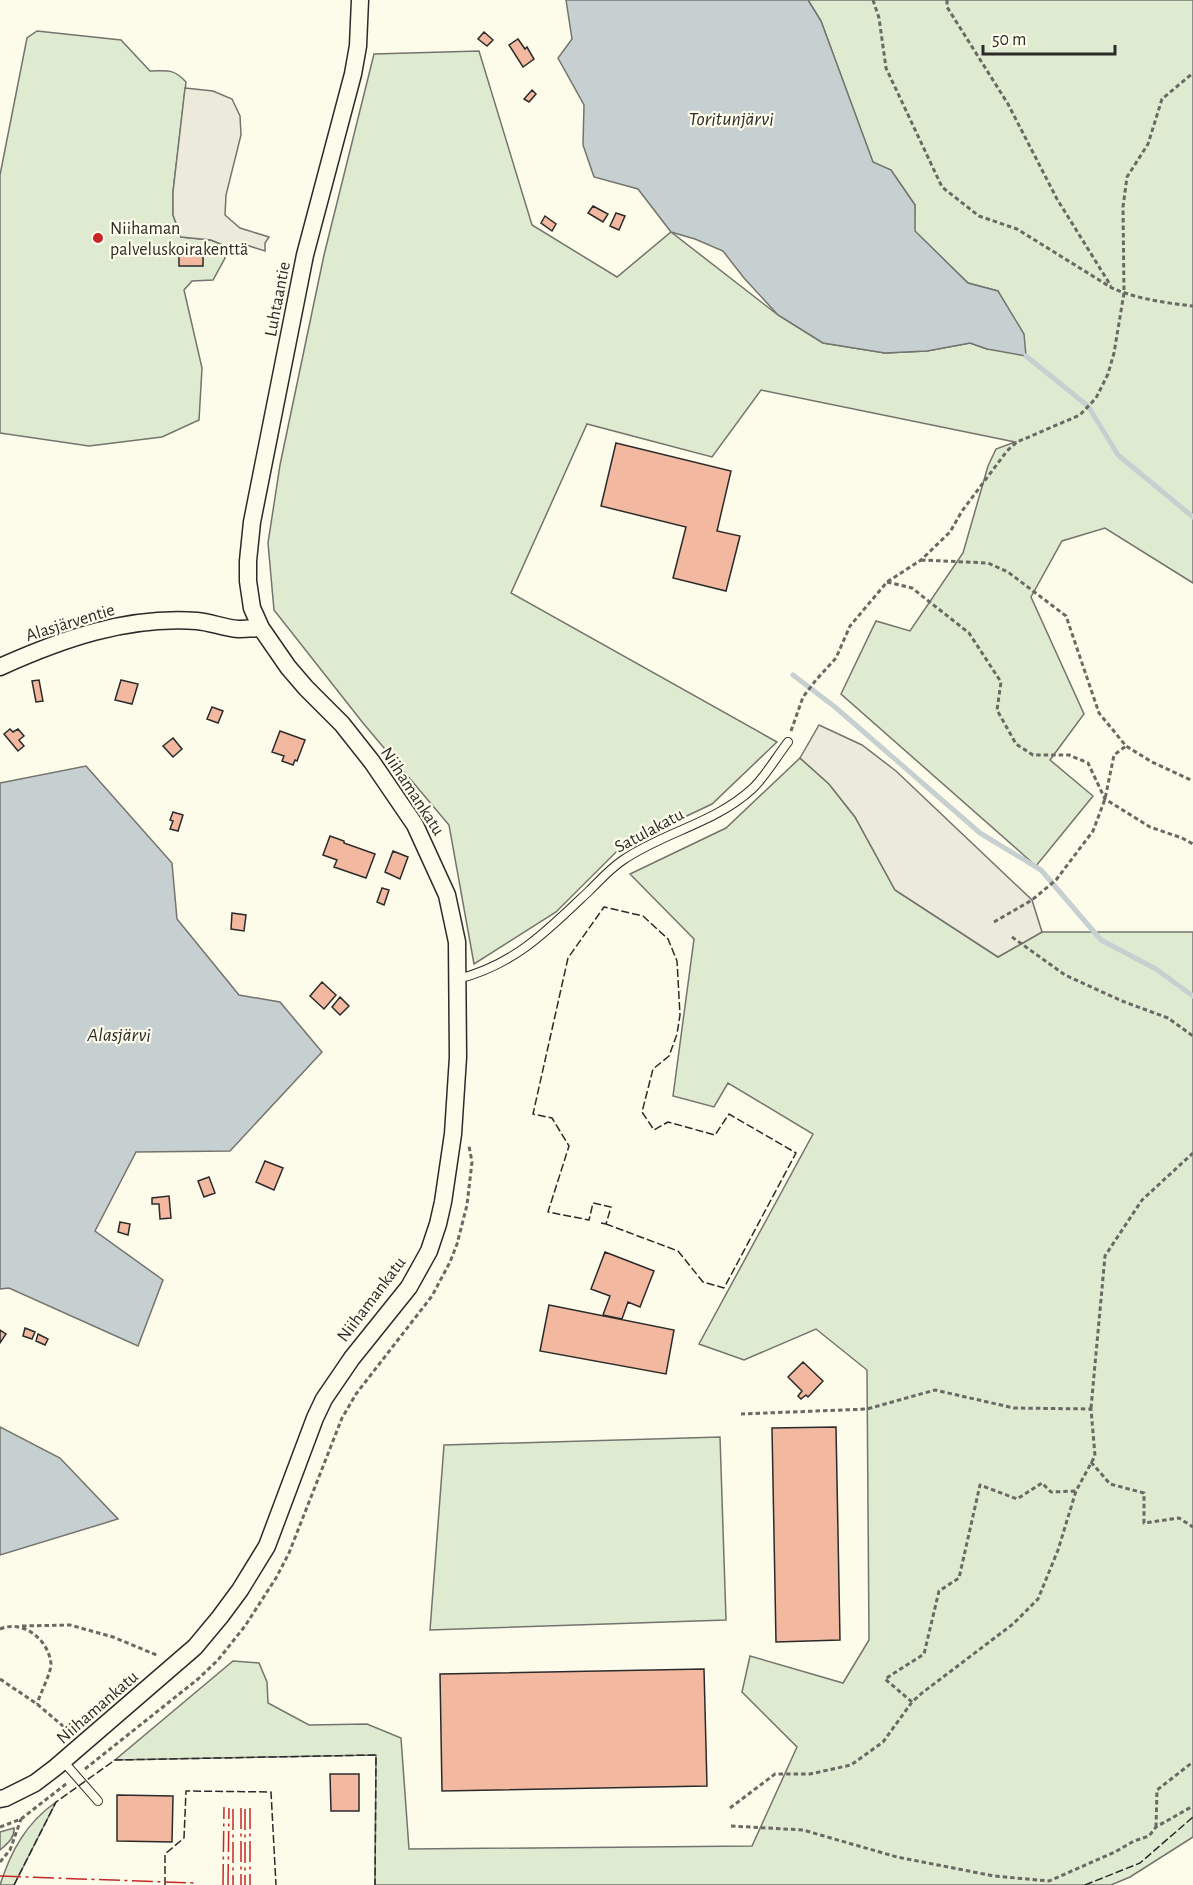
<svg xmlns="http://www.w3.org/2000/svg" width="1193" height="1885" viewBox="0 0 1193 1885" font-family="'Alegreya Sans',sans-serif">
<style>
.green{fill:#deebd1;stroke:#74746e;stroke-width:1.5}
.parking{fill:#eceadb;stroke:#74746e;stroke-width:1.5}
.water{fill:#c7d0d0;stroke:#74746e;stroke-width:1.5}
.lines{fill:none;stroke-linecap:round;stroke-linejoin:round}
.stream{stroke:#c7d0d0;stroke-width:5}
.building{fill:#f2b8a0;stroke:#2b2b2b;stroke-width:1.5}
.service-casing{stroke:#2b2b2b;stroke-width:10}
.minor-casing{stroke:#2b2b2b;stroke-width:19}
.path{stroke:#6a6964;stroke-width:3;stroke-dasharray:4.5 3;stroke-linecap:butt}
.service{stroke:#fdfbea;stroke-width:8}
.minor{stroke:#fdfbea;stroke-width:16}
.fence{stroke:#2b2b2b;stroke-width:1.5;stroke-dasharray:8 3;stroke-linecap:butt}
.power{stroke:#c62828;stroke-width:1.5;stroke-dasharray:21 4.5 3 4.5;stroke-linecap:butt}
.poi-dot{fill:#c62828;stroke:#fdfbea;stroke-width:2}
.labels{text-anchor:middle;stroke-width:4.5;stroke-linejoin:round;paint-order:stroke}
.poi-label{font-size:18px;fill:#2b2b2b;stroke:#fdfbea;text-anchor:start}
.street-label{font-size:18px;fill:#2b2b2b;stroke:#fdfbea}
.water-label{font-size:20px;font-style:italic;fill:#2b2b2b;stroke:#fdfbea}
</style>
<rect width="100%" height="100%" fill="#fdfbea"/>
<path class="green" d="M808 0H1193V583L1105 528 1062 541 1031 597 1084 714 1050 760 1093 796 1036 866 841 694 876 621 910 631 963 553 988 466 996 449 1015 442 761 390 712 457 587 424 511 593 777 742 712 804 621 847 556 912 474 964 449 825 363 723 274 610 268 543 280 465 324 255 374 54 479 51 532 225 617 277 671 232 778 315 823 343 885 353 927 351 970 343 987 349 998 291 968 283 914 231 915 205 891 170 873 163 821 21Z
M37 31 121 40 150 71C167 71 173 68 186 82L173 192V215L181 237 211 240 223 245 225 258 213 280 192 281 184 290 202 368 199 420 162 437 89 446 0 433V175L27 38Z
M800 758 829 784 855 817 895 890 998 957 1042 932H1193V1837L1130 1877 1111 1885H375L376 1755 115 1760 233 1661 259 1663 267 1682 268 1703 309 1725 367 1724 401 1738 409 1849 752 1846 797 1747 742 1692 750 1656 843 1683 869 1640 867 1370 816 1329 744 1360 699 1344 813 1134 728 1083 714 1107 673 1096 694 939 630 874 726 828Z
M720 1437 726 1620 430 1630 444 1445Z
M56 1802 14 1885H0C11 1851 26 1823 56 1802Z
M14 1828C15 1838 7 1844 0 1850V1832Z"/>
<path class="parking" d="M185 88 213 91 232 99 240 116 241 135 226 195 225 215 240 228 269 237 265 243V251L243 244 223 245 211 240 181 237 173 215V192Z
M819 725 862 745 896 771 1032 900 1042 932 998 957 895 890 855 817 829 784 800 758Z"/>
<path class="water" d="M566 0H808L821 21 873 162 891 170 915 205V231L968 283 998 291 1024 334 1026 356 987 349 970 343 927 351 885 353 823 343 778 315 744 278 723 251 695 239 671 232 638 189 594 177 583 145 584 105 558 58 572 39Z
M86 766 172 863 177 919 239 995 280 1002 322 1052 230 1151 136 1152 95 1231 163 1280 138 1346 9 1288 0 1289V783Z
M0 1427 60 1458 118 1519 0 1555Z"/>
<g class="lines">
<path class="stream" d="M1026 356 1088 406 1118 455 1193 517
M793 675 835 707 980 833 1041 870 1101 940 1156 969 1193 996"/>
</g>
<path class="building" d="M484 32 493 40 487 46 478 39Z
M518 39 525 49 527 47 534 59 523 67 509 45Z
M532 90 536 94 529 102 524 99Z
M593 206 608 214 603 222 588 213Z
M616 213 625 216 619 230 610 226Z
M545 216 556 224 552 231 541 223Z
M179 249H197V252H203V266H179Z
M616 443 731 471 717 531 740 536 726 591 673 578 686 527 601 506Z
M39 680 43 701 36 702 32 681Z
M121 680 138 684 132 704 115 700Z
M212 707 223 711 218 723 207 719Z
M10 729 13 732 18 729 24 736 19 740 24 746 18 751 4 734Z
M280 731 305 740 297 761 295 760 293 765 282 761 284 756 272 752Z
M173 738 182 749 173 757 163 746Z
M173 812 183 815 178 831 170 829 173 821 170 820Z
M330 836 344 841V843L375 854 366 878 334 867 337 860 323 855Z
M393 851 408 857 400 879 385 872Z
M382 888 389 890 384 905 377 902Z
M232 913 246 915 244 931 231 929Z
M322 982 336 995 324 1009 310 996Z
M340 997 349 1006 340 1015 332 1007Z
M265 1161 283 1168 274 1190 256 1182Z
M209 1177 215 1193 204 1197 198 1181Z
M169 1196 171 1218 160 1219 159 1204H152V1198Z
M120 1222 130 1224 128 1235 118 1232Z
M605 1252 654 1271 640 1307 628 1302 622 1319 603 1315 610 1296 591 1289Z
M549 1305 674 1330 666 1374 540 1351Z
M25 1328 35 1332 32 1339 23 1336Z
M0 1330 6 1334 0 1343Z
M38 1334 48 1339 45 1345 36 1341Z
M803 1362 823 1381 808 1397 806 1395 801 1399 798 1396 802 1391 788 1377Z
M836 1427 840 1640 776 1642 772 1428Z
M704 1669 707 1786 442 1791 440 1674Z
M330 1774H359V1811H331Z
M117 1795 173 1796 172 1842 117 1841Z"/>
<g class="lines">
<g class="service-casing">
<path id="service" d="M458 979C516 964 548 930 590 890 600 880 611 868 623 860 664 832 715 823 752 789 765 777 777 756 788 742
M63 1761 98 1801"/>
</g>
<g class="minor-casing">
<path id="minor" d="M0 667C62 639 127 616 197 621 210 622 224 628 238 629 245 629 253 628 261 628
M0 1799 5 1798 35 1783 56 1767 195 1647 220 1617 240 1590 267 1546 315 1418 324 1399 352 1358 409 1287 429 1251 438 1224 443 1202 453 1134 458 1057 457 942 447 895 415 825 372 762 342 724 306 688 288 667 261 628 252 608 248 581V561L252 522 305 255 353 74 358 46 360 0"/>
</g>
<path class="path" d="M873 0 879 18 886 68 942 187 979 216 1017 229 1112 288C1137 299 1166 303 1193 306
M947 0V7L1008 104 1057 199 1111 286
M921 560 988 563 1008 572 1066 616 1099 713 1126 746 1152 762 1193 781
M887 582 912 588 969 633 1001 682 997 710 1016 744 1033 755H1069L1088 763 1105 799 1150 827 1182 838 1193 844
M791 731 803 697 816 680 836 658 850 626 887 582 921 560 950 532 962 511 1007 451 1017 442 1080 415 1096 398 1108 374 1114 353 1124 293 1123 207 1127 177 1148 144 1162 99 1193 73
M994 922 1032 900 1056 880 1093 831 1105 799 1114 755 1126 746
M1012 937 1065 975 1122 1001 1168 1018 1193 1036
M1091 1408 1105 1256 1142 1200 1193 1153
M1091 1462 1110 1484 1144 1493V1523L1179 1518 1193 1527
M22 1626 70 1625 113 1637 159 1656
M0 1629C23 1619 49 1640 51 1664 51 1673 40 1694 37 1704
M0 1679 37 1704 70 1732
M912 1702 885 1679 924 1654 939 1591 959 1578 980 1485 1017 1499 1042 1483 1051 1492 1076 1491
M85 1769 198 1679 218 1660 245 1626 276 1578 289 1553 342 1418 356 1394 432 1296 450 1262 457 1244 467 1205 472 1162 469 1146
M730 1808 775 1774H810L851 1765 883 1742 912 1702 922 1693 1013 1624 1038 1599 1058 1550 1076 1491 1095 1456 1091 1409 1014 1408 935 1390 867 1409 741 1414
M731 1826 803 1830 897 1857 994 1876 1049 1881 1115 1852 1134 1841 1149 1836 1156 1827 1193 1806
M0 1827 21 1819 66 1784
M1156 1827 1157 1790 1193 1762
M0 1862 10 1850 21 1819"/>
<use href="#service" class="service"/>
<use href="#minor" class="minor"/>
<path class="fence" d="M601 1223 606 1224 611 1207 593 1203 589 1220 548 1212 569 1146 552 1118 533 1114 568 958 604 907 643 916 668 939 677 961 680 1015 677 1034 669 1056 653 1069 642 1112 654 1130 668 1122 715 1135 729 1114 796 1153 724 1288 703 1282 678 1251 606 1224
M14 1885 56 1802 115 1760 376 1755 375 1885
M165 1885V1854L184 1838 186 1791 271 1792 276 1885
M1085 1885 1140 1863 1193 1817"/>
<path class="power" d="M241 1808V1885
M250 1808V1885
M233 1809V1885
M245 1809V1885
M0 1876 194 1883
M223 1885 224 1807
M228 1885 229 1808"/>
</g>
<circle class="poi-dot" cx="98" cy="238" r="6"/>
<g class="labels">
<g class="poi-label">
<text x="110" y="234">Niihaman<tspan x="110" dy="21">palveluskoirakenttä</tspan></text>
</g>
<g class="street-label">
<text transform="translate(277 299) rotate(-79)" y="6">Luhtaantie</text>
<text transform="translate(70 622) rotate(-17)" y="6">Alasjärventie</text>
<text transform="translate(413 791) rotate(57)" y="6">Niihamankatu</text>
<text transform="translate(649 830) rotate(-28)" y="6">Satulakatu</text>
<text transform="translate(371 1299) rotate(-53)" y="6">Niihamankatu</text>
<text transform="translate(97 1707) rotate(-41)" y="6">Niihamankatu</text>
</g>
<g class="water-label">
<text x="731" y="125">Toritunjärvi</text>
<text x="119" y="1041">Alasjärvi</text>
</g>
</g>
<path d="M983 45v9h132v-9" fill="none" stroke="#2b2b2b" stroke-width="3"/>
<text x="992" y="45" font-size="18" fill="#2b2b2b" stroke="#fdfbea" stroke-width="4.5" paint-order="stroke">50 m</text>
</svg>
